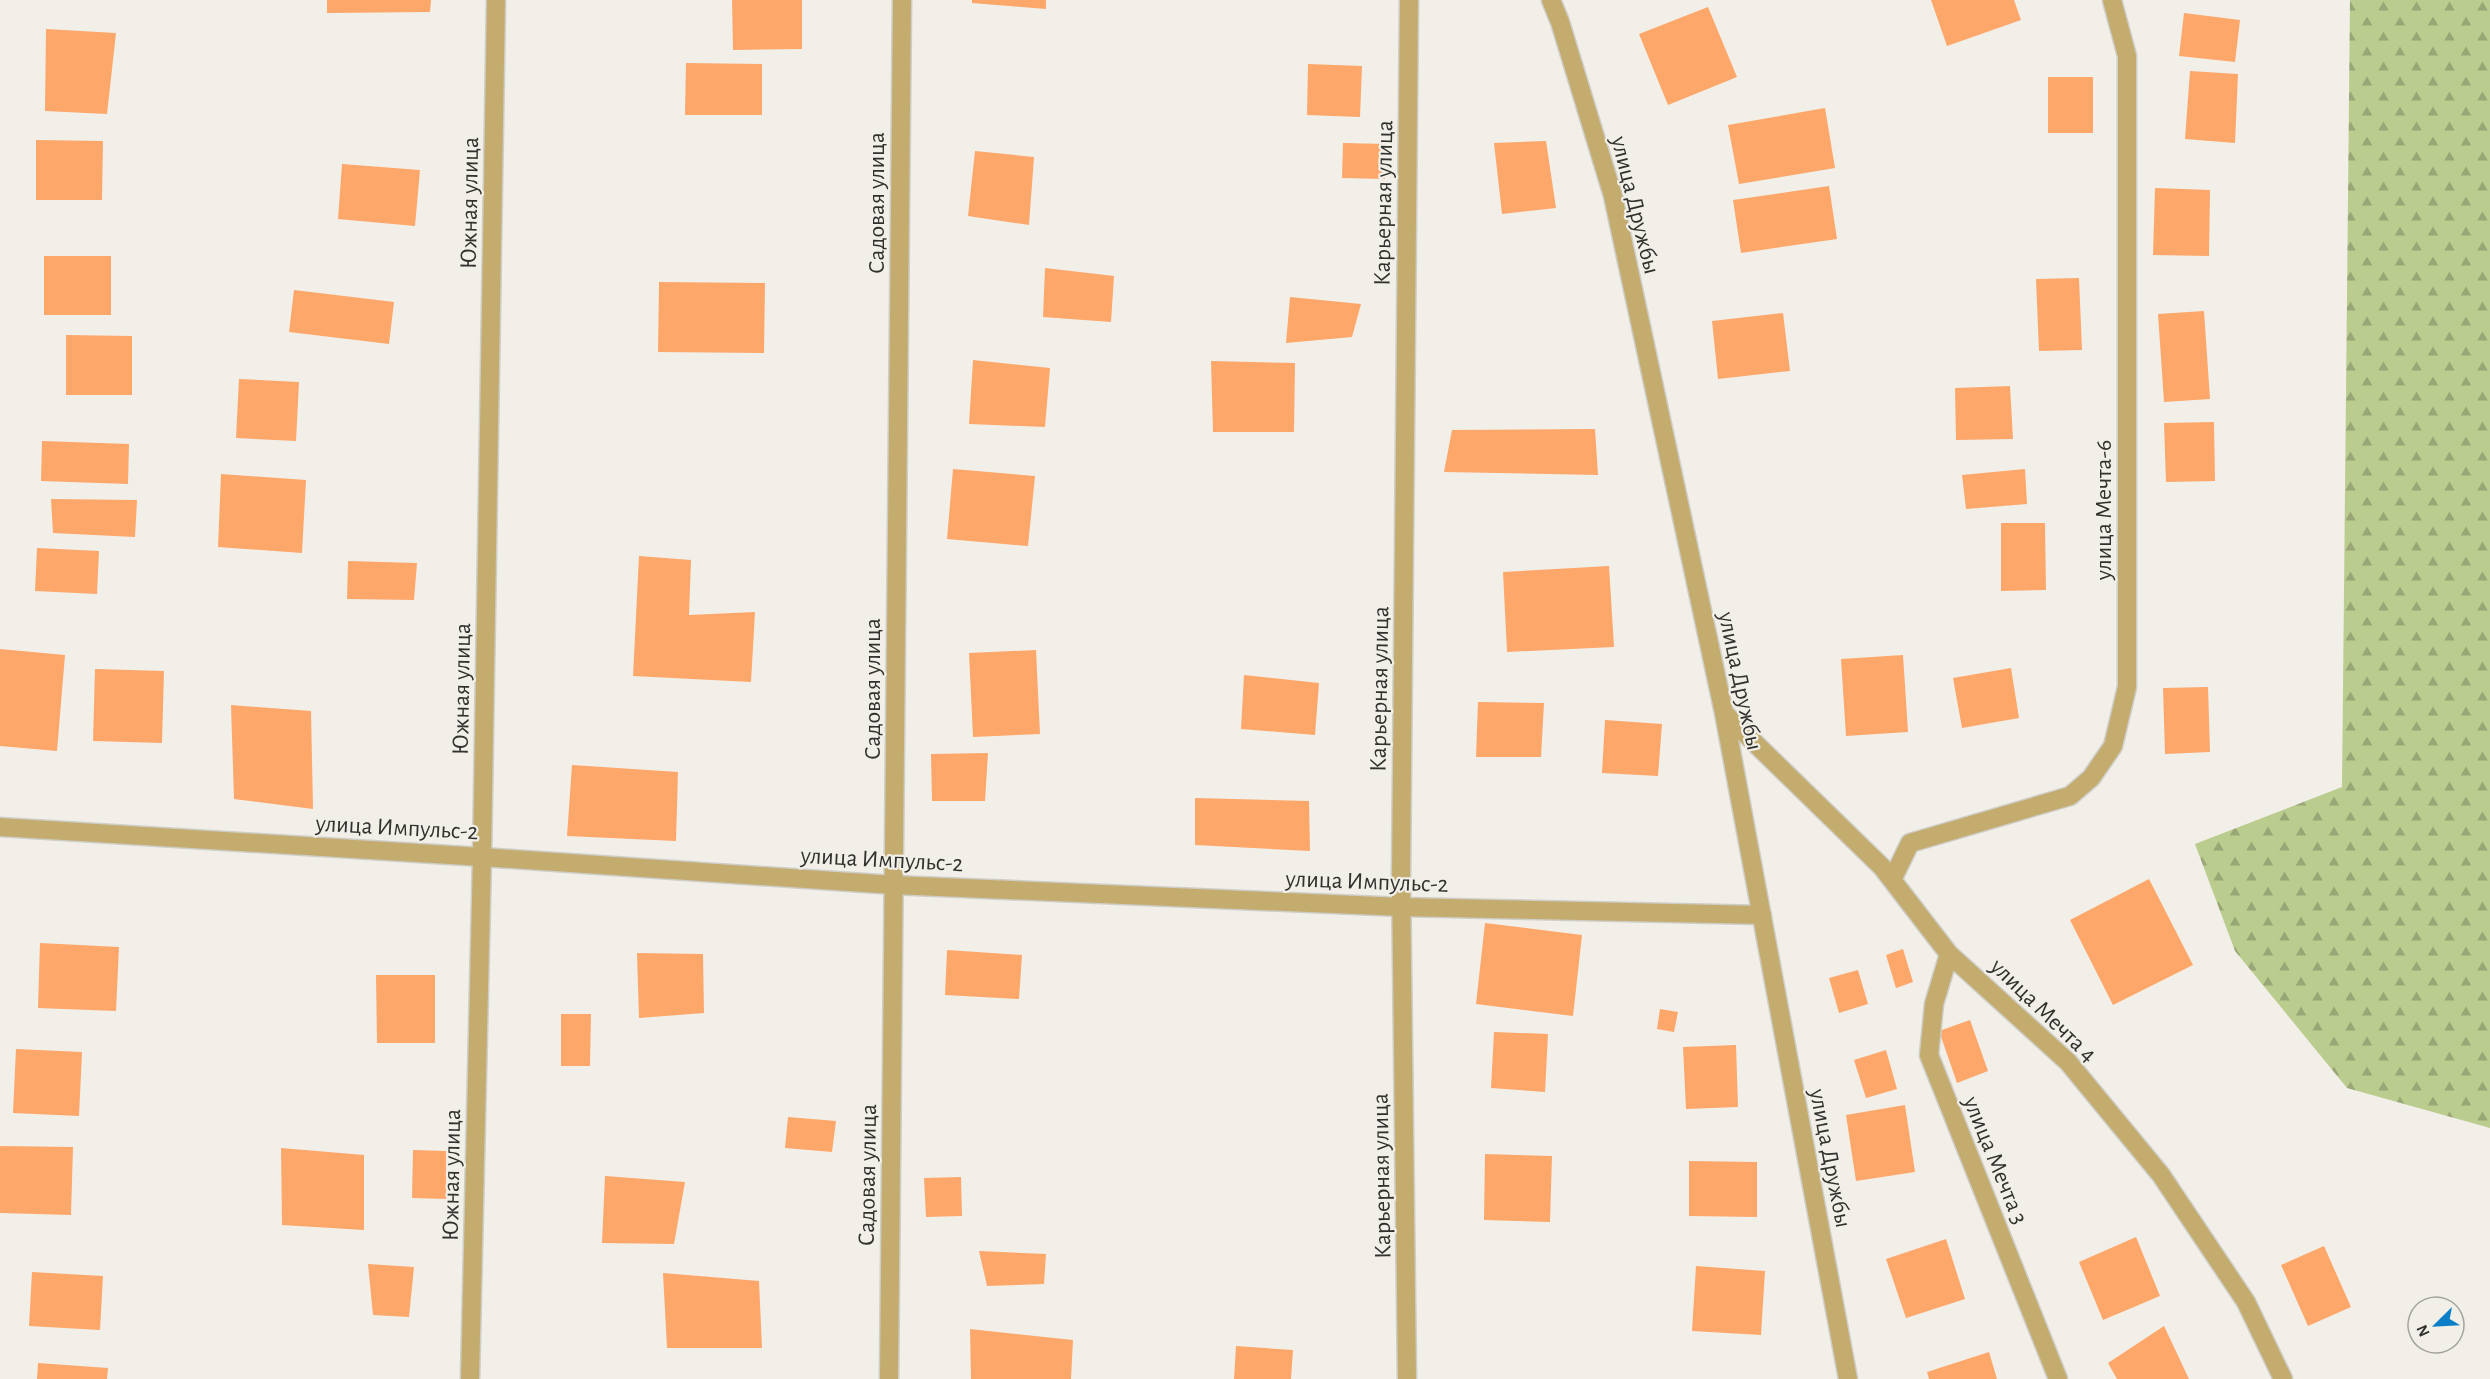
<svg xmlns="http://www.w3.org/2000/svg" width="2490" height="1379" viewBox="0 0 2490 1379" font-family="'Alegreya Sans',sans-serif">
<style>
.forest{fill:url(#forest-firs)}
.building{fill:#fda76b}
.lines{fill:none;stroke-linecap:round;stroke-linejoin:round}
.street-casing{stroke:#cfcdc7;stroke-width:21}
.street{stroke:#c4ac6f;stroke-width:18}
.labels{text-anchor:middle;stroke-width:4.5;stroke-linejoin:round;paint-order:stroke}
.street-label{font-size:24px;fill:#32312e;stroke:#f1efe8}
</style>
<defs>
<pattern id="forest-firs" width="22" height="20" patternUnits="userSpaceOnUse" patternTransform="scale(1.5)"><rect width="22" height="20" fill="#bbcc8f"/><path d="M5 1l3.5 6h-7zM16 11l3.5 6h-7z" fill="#99a675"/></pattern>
</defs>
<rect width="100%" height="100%" fill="#f1efe8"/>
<path class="forest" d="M2350 0H2490V1128L2347 1088 2235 951 2195 844 2342 787Z"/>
<path class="building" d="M327 0H431L430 12 327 13Z
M732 0H802V49L733 50Z
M972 0H1046V9L972 3Z
M1931 0H2014L2021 20 1947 46Z
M1708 7 1737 77 1668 105 1639 34Z
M2184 13 2240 20 2235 62 2179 56Z
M46 29 116 33 107 114 45 111Z
M686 63 762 64V115H685Z
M1308 64 1362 66 1360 117 1307 115Z
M2190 71 2238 74 2235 143 2185 139Z
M2048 77H2093V133H2048Z
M1825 108 1835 168 1739 184 1728 125Z
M36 140 103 141 102 200H36Z
M1546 141 1556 208 1502 214 1494 143Z
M1343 143 1386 144 1385 179 1342 178Z
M975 151 1034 157 1029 225 968 216Z
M342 164 420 170 415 226 338 219Z
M1829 186 1837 239 1741 253 1733 200Z
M2155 188 2210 190 2209 256 2153 255Z
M44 256H111V315H44Z
M1045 268 1114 276 1111 322 1043 317Z
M2079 278 2082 350 2039 351 2036 279Z
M659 282 765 283 764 353 658 352Z
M294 290 394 302 389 344 289 332Z
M1290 297 1361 304 1352 337 1286 343Z
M2204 311 2210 399 2164 402 2158 314Z
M1783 313 1790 371 1718 379 1712 321Z
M66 335 132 336V395H66Z
M973 360 1050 368 1045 427 969 424Z
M1211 361 1295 363 1294 432H1213Z
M239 379 299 382 296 441 236 438Z
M2010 386 2013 439 1956 440 1955 388Z
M2214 422 2215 481 2166 482 2164 423Z
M1595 429 1598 475 1444 472 1452 430Z
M42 441 129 444 128 484 41 481Z
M953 469 1035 476 1028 546 947 539Z
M2025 469 2027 504 1966 509 1962 475Z
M221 474 306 480 302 553 218 547Z
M51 499 137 500 135 537 53 533Z
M2001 523H2045L2046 590 2001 591Z
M37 548 99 551 97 594 35 591Z
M639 556 691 560 689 615 755 612 751 682 633 676Z
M348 561 417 563 414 600 347 599Z
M1609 566 1614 647 1507 652 1503 572Z
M0 649 65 655 57 751 0 746Z
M1036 650 1040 734 973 737 969 653Z
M1903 655 1908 732 1846 736 1841 659Z
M2011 668 2019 718 1962 728 1953 678Z
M95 669 164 671 162 743 93 741Z
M1244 675 1319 683 1315 735 1241 729Z
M2208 687 2210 752 2165 754 2163 688Z
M1478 702 1544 703 1541 757H1476Z
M231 705 311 711 313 809 234 799Z
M1605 720 1662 724 1658 776 1602 773Z
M988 753 985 801H932L931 754Z
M572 765 678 772 676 841 567 836Z
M1195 798 1309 801 1310 851 1195 845Z
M2149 879 2193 965 2113 1005 2070 920Z
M1485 923 1582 935 1573 1016 1476 1004Z
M40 943 119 947 116 1011 38 1008Z
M1903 949 1913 982 1896 988 1886 955Z
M947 950 1022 955 1019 999 945 995Z
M637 953 703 954 704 1013 639 1018Z
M1858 970 1868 1004 1839 1013 1829 978Z
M376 975H435V1043H377Z
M1660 1009 1678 1012 1674 1032 1657 1029Z
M561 1014H591L590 1066H561Z
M1970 1020 1988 1071 1957 1083 1939 1031Z
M1494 1032 1548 1034 1545 1092 1491 1088Z
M1736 1045 1738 1107 1686 1109 1683 1047Z
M16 1049 82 1052 79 1116 13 1113Z
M1886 1050 1897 1089 1866 1098 1854 1060Z
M1905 1105 1915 1172 1856 1181 1846 1115Z
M788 1117 836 1121 832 1152 785 1148Z
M0 1146 73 1147 71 1215 0 1213Z
M281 1148 364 1155V1230L282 1225Z
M413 1150 446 1151V1199L412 1198Z
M1485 1154 1552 1156 1550 1222 1484 1220Z
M1689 1161 1757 1162V1217L1689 1216Z
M605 1176 685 1182 674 1244 602 1243Z
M961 1177 962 1216 926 1217 924 1178Z
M2136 1237 2160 1296 2103 1320 2079 1262Z
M1946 1239 1965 1299 1906 1318 1886 1259Z
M2324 1246 2351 1307 2308 1326 2281 1265Z
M979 1251 1046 1254 1044 1284 987 1286Z
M368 1264 414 1267 409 1317 373 1315Z
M1696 1266 1765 1271 1761 1335 1692 1331Z
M32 1272 103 1276 100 1330 29 1326Z
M663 1273 759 1281 762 1348H667Z
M2164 1326 2189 1379H2117L2108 1363Z
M970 1329 1073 1340 1071 1379H971Z
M1236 1346 1293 1350 1291 1379H1234Z
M1989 1352 1997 1379H1929L1927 1372Z
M38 1363 108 1368 107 1379H37Z"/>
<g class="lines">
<g class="street-casing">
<path id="street" d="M1551 0 1560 22 1613 196 1724 713 1848 1379
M1724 713 1882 867 1949 954 2068 1062 2161 1175 2246 1302 2283 1379
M0 827 482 857 894 885 1402 907 1762 915
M1892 880 1910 843 2070 796 2091 778 2113 746 2127 687V56L2112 0
M1949 954 1934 1004 1929 1055 2058 1379
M470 1379 482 857 496 0
M889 1379 902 0
M1407 1379 1401 878 1409 0"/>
</g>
<use href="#street" class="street"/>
</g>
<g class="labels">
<g class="street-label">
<text transform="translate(469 203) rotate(-89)" y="8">Южная улица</text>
<text transform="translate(876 203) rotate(-90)" y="8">Садовая улица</text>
<text transform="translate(1383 203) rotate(-89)" y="8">Карьерная улица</text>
<text transform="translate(1636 205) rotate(76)" y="8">улица Дружбы</text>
<text transform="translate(2103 510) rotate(-90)" y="8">улица Мечта-6</text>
<text transform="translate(1741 681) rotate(78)" y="8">улица Дружбы</text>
<text transform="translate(461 689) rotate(-89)" y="8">Южная улица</text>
<text transform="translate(872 689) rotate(-90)" y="8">Садовая улица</text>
<text transform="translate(1379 689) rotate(-89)" y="8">Карьерная улица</text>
<text transform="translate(397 827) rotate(3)" y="8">улица Импульс-2</text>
<text transform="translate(882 859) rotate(3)" y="8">улица Импульс-2</text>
<text transform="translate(1367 881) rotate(2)" y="8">улица Импульс-2</text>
<text transform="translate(2044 1010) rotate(44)" y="8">улица Мечта 4</text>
<text transform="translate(1831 1158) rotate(79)" y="8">улица Дружбы</text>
<text transform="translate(1996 1160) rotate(68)" y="8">улица Мечта 3</text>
<text transform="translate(451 1175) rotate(-89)" y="8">Южная улица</text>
<text transform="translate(867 1175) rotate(-89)" y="8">Садовая улица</text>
<text transform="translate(1381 1176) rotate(-91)" y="8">Карьерная улица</text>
</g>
</g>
<g transform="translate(2436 1325) rotate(246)"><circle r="28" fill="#f1efe8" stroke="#a5a39e" stroke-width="1.5"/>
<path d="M0-4.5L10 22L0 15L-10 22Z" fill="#0b7ec8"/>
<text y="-9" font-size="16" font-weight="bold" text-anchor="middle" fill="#32312e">N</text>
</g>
</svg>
